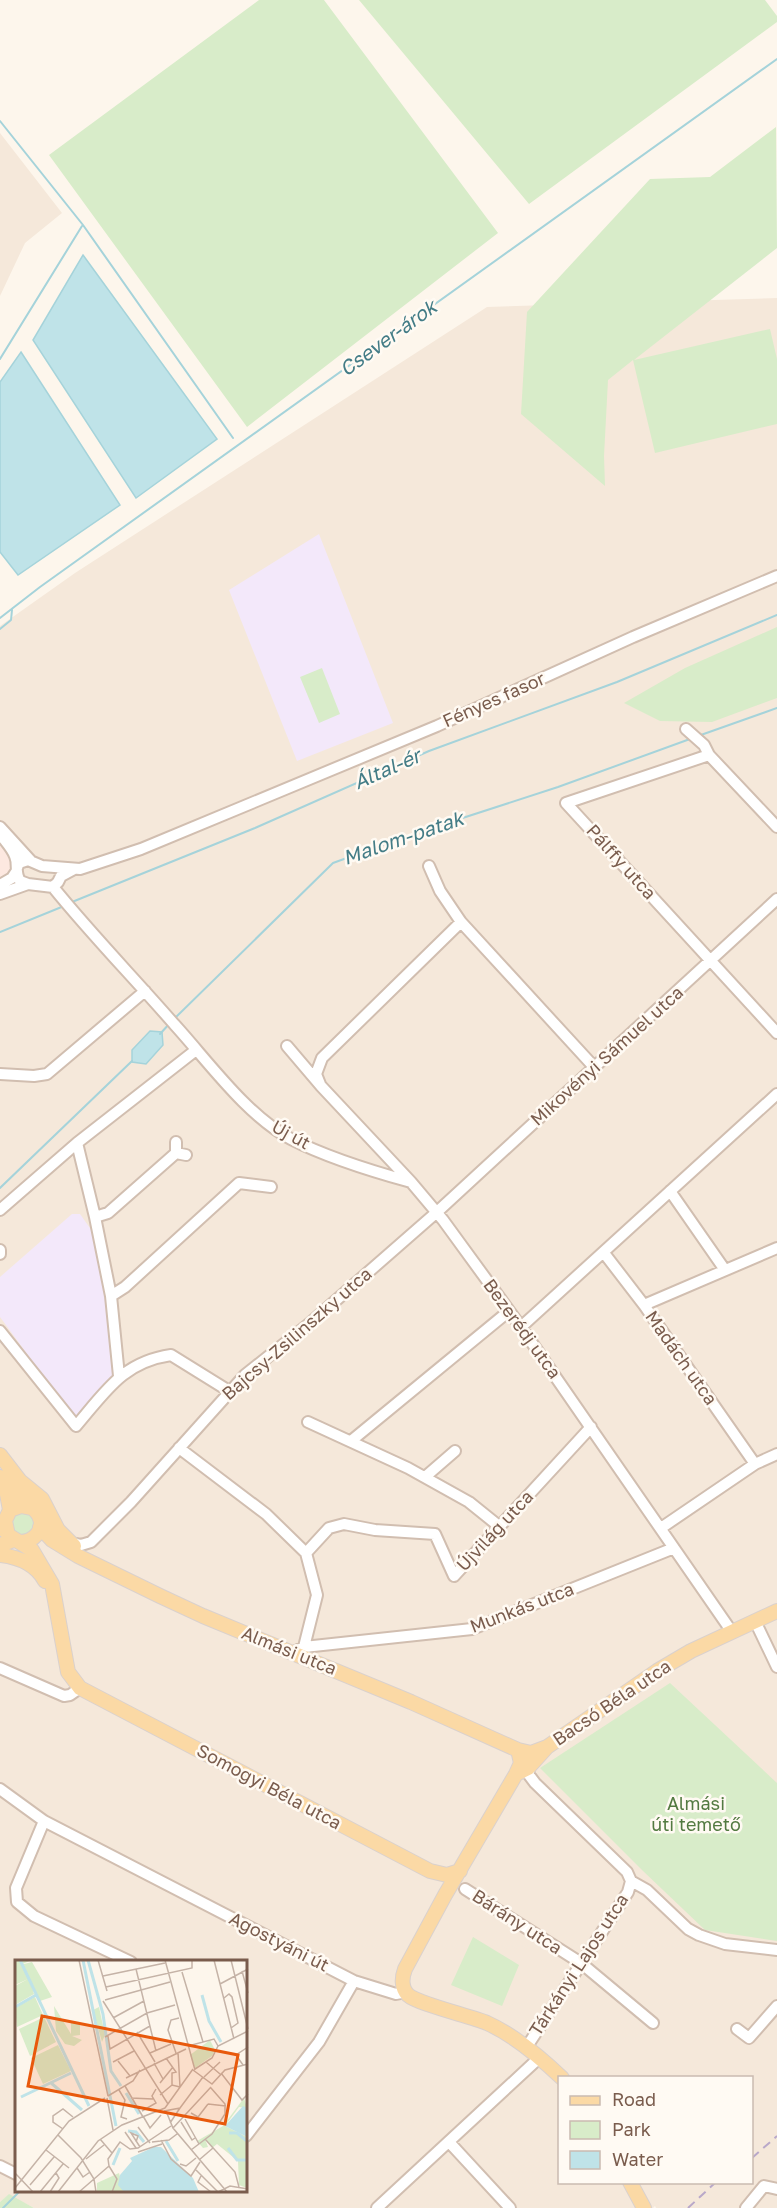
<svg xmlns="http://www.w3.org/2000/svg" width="777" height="2208" viewBox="0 0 777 2208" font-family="'Golos Text',sans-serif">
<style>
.residential{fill:#f5e8da;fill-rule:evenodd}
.commercial{fill:#fde8e0}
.education{fill:#f3e8fa}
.green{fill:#d8ecc9}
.water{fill:#bfe3e8;stroke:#a5d3da;stroke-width:1.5}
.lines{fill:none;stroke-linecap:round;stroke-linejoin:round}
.stream{stroke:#a5d3da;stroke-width:2}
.minor-casing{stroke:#d1beb0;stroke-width:14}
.major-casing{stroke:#dad1cd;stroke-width:16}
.minor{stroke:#fff;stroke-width:10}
.major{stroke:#fbd9a5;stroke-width:14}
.rail{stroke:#b9a8c9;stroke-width:2;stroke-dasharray:9 6;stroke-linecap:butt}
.labels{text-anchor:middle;stroke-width:5;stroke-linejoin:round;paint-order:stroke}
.street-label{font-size:18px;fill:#7a5c4d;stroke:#fffaf3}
.park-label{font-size:18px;fill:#537a41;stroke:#fffaf3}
.water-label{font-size:20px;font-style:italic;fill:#437c86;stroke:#fffaf3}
.inset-river{fill:none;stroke:#bfe3e8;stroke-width:3}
.inset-road{fill:none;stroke:#c5b3a7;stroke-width:1.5}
.view{fill:#e8590c;fill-opacity:0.15;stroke:#e8590c;stroke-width:3}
.inset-edge{fill:none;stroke:#7a5c4d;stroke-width:3}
</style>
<rect width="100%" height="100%" fill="#fdf6ec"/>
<path class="residential" d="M0 133 62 213 25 243 0 296Z
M777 298V2208H656L655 2206 653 2208H34L9 2195 0 2202V880L22 871 0 846V626L75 573 487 307ZM16 1962H246V2192H16ZM560 2078H752V2182H560Z"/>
<path class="commercial" d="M0 846 22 871 0 880Z"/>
<path class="education" d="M319 534 393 723 297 761 229 590Z
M72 1214H80L92 1231 108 1303 115 1374 74 1418 0 1317V1277Z"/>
<path class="green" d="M259 0H324L498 233 247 427 49 155Z
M359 0H765L777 16V22L529 204Z
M776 127 777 248 634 360 770 329 777 359V424L655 453 633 360 608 380 604 456 605 486 521 414 527 312 650 179 710 177Z
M777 627V698L712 722 660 721 624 703 685 668Z
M322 668 340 714 319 723 300 677Z
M12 1524a11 11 0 1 1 22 0a11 11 0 1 1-22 0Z
M670 1683 777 1783V1941L705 1930 643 1871 540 1768Z
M473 1937 519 1965 502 2006 451 1985Z
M9 2194 34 2208H0V2202Z"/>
<path class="water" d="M83 255 217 439 136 498 33 340Z
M21 352 120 505 18 575 0 552V382Z
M150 1031 162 1032 163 1045 146 1064 132 1062V1050Z"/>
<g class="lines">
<path class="stream" d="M0 121 83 225 233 438
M0 359 82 226
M0 618 40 587 777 59
M0 629 11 620 12 610
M698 736 777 708
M72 902 255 828 429 751 617 682 777 615
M0 932 64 906
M174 1019 333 863 407 836 558 787 690 739
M160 1034 170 1023
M0 1188 132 1061
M3 2208 19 2192"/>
<g class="minor-casing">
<path id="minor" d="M686 729 704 745 709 755 777 827
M709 755 566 803 777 1033
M0 827 31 861
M0 834C5 841 12 848 15 856 19 865 14 872 20 881L28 884 53 887
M429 866 440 891 461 922 595 1068
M17 868 19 863 28 860 42 866 80 869 141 849 437 726 633 637 777 576
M0 885 12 878 16 872
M53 887C91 934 134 978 174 1024 207 1060 247 1116 291 1139 328 1158 371 1171 411 1182
M53 887 58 882 61 876 74 869
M0 894 28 884
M287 1046 321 1086 411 1182 443 1220 521 1327 732 1632
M0 1074 34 1076 47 1074 145 991
M320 1084 316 1074 322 1058 461 922
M176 1142V1153L186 1155
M77 1143 95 1217 111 1296 119 1376
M670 1191 725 1270
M0 1210 77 1143 196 1050
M95 1217 108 1213 176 1153
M0 1250V1254
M604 1253 644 1305 755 1464
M111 1296 125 1287 239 1183 271 1187
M644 1305 777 1248
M521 1327 777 1094
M0 1331 76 1426C106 1391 123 1362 171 1355L229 1391
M308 1422 408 1468 469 1502 500 1527
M351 1441 509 1311
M179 1448 266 1514 306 1553 317 1595 304 1647
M425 1477 455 1451
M661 1528 755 1464 777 1454
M70 1543 81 1545 91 1542 131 1502 245 1375 309 1324 437 1212 777 899
M306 1553 329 1528 344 1524 375 1530 435 1534 454 1576 591 1427
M755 1621 777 1667
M292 1653 304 1647 472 1629 674 1548
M0 1668 64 1696 70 1695 80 1688
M528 1768 529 1775 535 1783 627 1872 631 1881 647 1890 688 1929 699 1935 725 1944 777 1950
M0 1789 44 1821 354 1981 396 1994 406 1992
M44 1821 16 1888 17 1902 34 1916 131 1962
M465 1889 581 1963 653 2023
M737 2029 749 2038 777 2006
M526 2048 628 1892 631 1881
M246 2136 319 2042 354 1981
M449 2142 510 2208
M0 2166 16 2174
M377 2208 539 2058
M746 2208 764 2186 777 2189"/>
</g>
<g class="major-casing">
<path id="major" d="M0 1455 20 1481 42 1499 58 1530 74 1546
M8 1475C13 1483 16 1492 22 1499 27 1505 36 1509 39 1516 46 1530 33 1542 20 1542
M0 1477 7 1494 10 1510
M5 1521 8 1535 32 1550 52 1584 68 1672 80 1688 430 1871 447 1875 460 1871
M40 1527 52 1540 78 1556 160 1596 203 1616 411 1702 518 1750 531 1753 547 1747
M1 1529 10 1510 21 1506 31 1508
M0 1545 14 1540
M0 1555C18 1557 36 1564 45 1581
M518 1750 521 1763 516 1774 445 1895 405 1969C402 1977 401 1988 408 1995 418 2004 470 2016 487 2023 514 2035 540 2057 562 2078
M516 1774 528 1768 547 1747 657 1671 691 1651 777 1611
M630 2182 644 2208"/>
</g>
<use href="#minor" class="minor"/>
<use href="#major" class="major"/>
<path class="rail" d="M752 2158 777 2136
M688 2208 716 2182"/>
</g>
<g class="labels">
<g class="street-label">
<text transform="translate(494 700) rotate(-24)" y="6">Fényes fasor</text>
<text transform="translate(621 862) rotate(48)" y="6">Pálffy utca</text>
<text transform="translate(607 1056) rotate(-42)" y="6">Mikovényi Sámuel utca</text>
<text transform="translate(291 1135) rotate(29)" y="6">Új út</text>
<text transform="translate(522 1329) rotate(54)" y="6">Bezerédj utca</text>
<text transform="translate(297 1334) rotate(-41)" y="6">Bajcsy-Zsilinszky utca</text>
<text transform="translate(681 1358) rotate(55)" y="6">Madách utca</text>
<text transform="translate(495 1531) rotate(-47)" y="6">Újvilág utca</text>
<text transform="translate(522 1608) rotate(-21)" y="6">Munkás utca</text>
<text transform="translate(289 1651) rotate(22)" y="6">Almási utca</text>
<text transform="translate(612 1703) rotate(-34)" y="6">Bacsó Béla utca</text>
<text transform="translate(269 1787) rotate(28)" y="6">Somogyi Béla utca</text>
<text transform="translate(517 1922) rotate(33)" y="6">Bárány utca</text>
<text transform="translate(279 1942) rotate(27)" y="6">Agostyáni út</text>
<text transform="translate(579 1965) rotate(-57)" y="6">Tárkányi Lajos utca</text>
</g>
<g class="park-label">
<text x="696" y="1810">Almási<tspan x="696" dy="21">úti temető</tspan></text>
</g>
<g class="water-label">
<text transform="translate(388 338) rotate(-36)" y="7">Csever-árok</text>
<text transform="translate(387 769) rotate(-24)" y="7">Által-ér</text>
<text transform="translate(403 838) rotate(-19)" y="7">Malom-patak</text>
</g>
</g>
<g transform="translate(15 1960)">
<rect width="232" height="232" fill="#fdf6ec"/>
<path d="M0 0H17L5 5 17 2 37 37 25 41 17 27 19 34 0 45V26L13 19 0 25ZM20 37 28 55 2 67 0 48ZM39 46 56 74V63L65 62V75L57 76 67 80 59 86 50 84 41 71ZM84 47 90 75 87 82 78 50ZM29 57 41 82 15 96 4 69ZM195 80 200 90 197 96 180 108 175 95ZM43 85 56 111 28 124 16 98ZM229 138 232 148 224 147 210 166 232 177V228L224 225 223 201 202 184 197 188 190 179 193 187 188 188 182 181 208 166ZM104 213 109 232H82V223Z" fill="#d8ecc9"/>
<path d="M228 146 232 148V177L210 166ZM139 187H146L178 218 184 232H109L103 225 105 215 117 201 115 198Z" fill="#bfe3e8"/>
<path class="inset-river" d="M5 0 74 146M68 0 101 166M73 0 88 54 96 111 106 126M187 35 194 61 206 82M0 47 21 35M35 122 67 150M111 133 124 154M6 137 56 113M113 171 121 172 129 182M214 173H222L233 182M151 181 163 201M213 188 222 200H233M98 205 105 188"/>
<path class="inset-road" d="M64 0 93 136M83 0 92 31M150 0 180 110M199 0 219 79M216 0 233 69M121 9 141 91M227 11 233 33M167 12 188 82M88 16 150 3M205 24 233 9M91 27 177 8V1M209 38 214 34 217 37 223 63 216 68M90 40 155 22M88 41 153 144M98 58 129 41M122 72 140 102M93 76 95 89 135 66M90 77 132 53 160 45M173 86 199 79 203 86M163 92 165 127M135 93 156 84M161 93 153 70 156 60 164 58M151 98 161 112 157 113V125M103 101 115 116M98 102 119 91M191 102 205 114M139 103 148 119M228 105 221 95 233 87M180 109 197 98 203 86 233 71M178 110 197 124 210 110 233 104M206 113 227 140 233 134M189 117 205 102M111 118 171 89M145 123 158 107M110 126 128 157M104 130 110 140 106 157 112 159M145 135 157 125 165 127M93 136 118 121 125 110M92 138 98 170M116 138 138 139M193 144 211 146M150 148 178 109M127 151 141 143 137 136 141 129M149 151 165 148 188 117M151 151 158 168 212 232M176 153 183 157 193 144M128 156 135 168 146 155M170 159 184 184M166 162 177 180 180 178M155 163 165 148M123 167 135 183M158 168 196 127M48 169 38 162V156L48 149 58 157M110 172 121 188M43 175 66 198 79 219 81 232M85 179 97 193M190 179 220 212 224 227M146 180 156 199 176 216 185 202M121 182 123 176 116 173 125 187M137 182 154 180 162 174M31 190 54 208M176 190 197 174 210 154V144L196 128M123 192 147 184M71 199 89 185M184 200 198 188M165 204 171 206 181 198M94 206 93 199 105 182 115 189 123 188 156 166M94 206 102 219 97 232M62 208 68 217 75 212M181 210 203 232M0 213 18 232M186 216 183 222 196 232M15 225 39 197M0 228 54 161 90 138M25 232 48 204M35 232 44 218 41 213M43 232 83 181 107 165 150 148M64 232 94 206M203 232 215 226 233 229"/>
<path class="view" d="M27 56 223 95 210 164 13 126Z"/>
<rect width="232" height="232" class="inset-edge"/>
</g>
<rect x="558" y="2076" width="195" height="108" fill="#fffaf3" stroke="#cabbb1" stroke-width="1.5"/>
<rect x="570" y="2096" width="30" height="9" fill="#fbd9a5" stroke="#cabbb1" stroke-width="1.5"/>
<text x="612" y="2106" font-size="18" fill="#7a5c4d">Road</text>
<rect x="570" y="2121" width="30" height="18" fill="#d8ecc9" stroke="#cabbb1" stroke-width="1.5"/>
<text x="612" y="2136" font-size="18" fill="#7a5c4d">Park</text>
<rect x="570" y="2151" width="30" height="18" fill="#bfe3e8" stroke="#cabbb1" stroke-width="1.5"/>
<text x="612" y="2166" font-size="18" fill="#7a5c4d">Water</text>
</svg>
